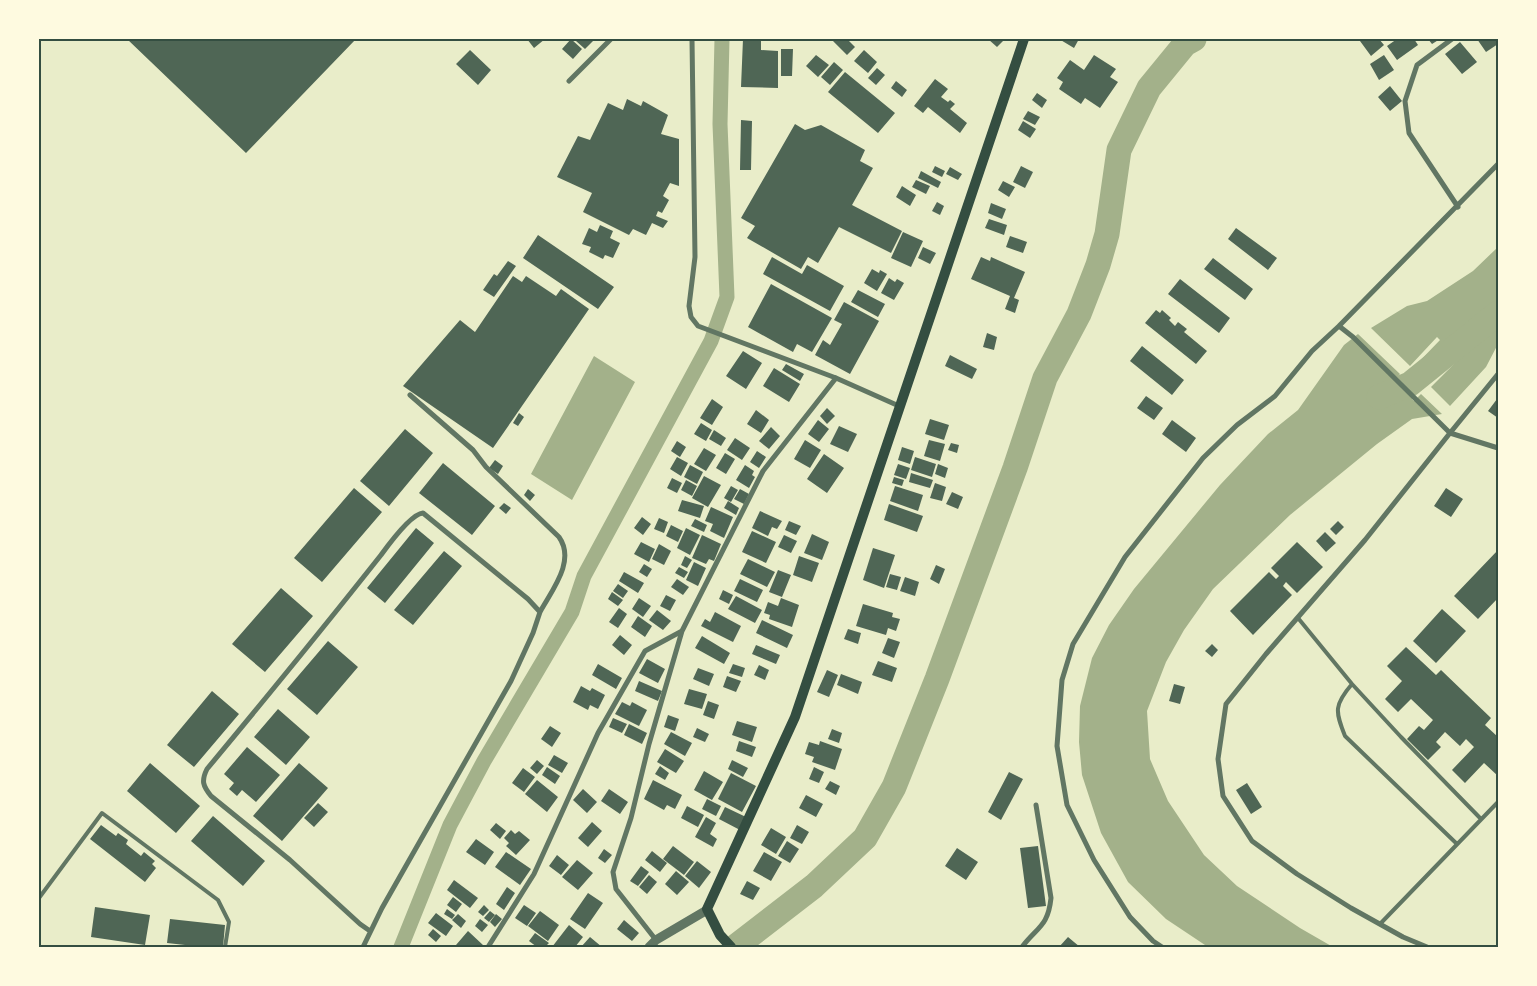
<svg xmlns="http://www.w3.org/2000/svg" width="1537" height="986" viewBox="0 0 1537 986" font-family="'Libre Baskerville',serif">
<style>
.water{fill:#a3b18a}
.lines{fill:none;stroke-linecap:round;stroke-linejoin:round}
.canal{stroke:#a3b18a;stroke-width:15}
.river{stroke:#a3b18a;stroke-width:25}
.building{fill:#4f6655}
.service{stroke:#617663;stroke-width:4}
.minor{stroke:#617663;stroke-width:5}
.tertiary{stroke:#617663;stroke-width:9}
.secondary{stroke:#344e41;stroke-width:10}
.neatline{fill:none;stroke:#344e41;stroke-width:2}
</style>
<rect width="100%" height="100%" fill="#e9edc9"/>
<path class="water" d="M1498 247V344L1486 367 1450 406 1431 387 1458 360 1455 357 1428 384 1412 369 1440 340 1437 337 1410 366 1371 328 1407 306 1427 301 1473 271Z
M1358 334 1400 374 1394 381 1396 383 1403 377 1418 392 1412 399 1414 401 1421 394 1442 414 1412 419 1377 444 1290 515 1213 589 1184 630 1166 662 1147 711 1150 759 1168 801 1204 855 1237 886 1300 928 1333 947H1208L1166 919 1128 882 1101 833 1082 775 1079 742 1080 706 1092 658 1109 625 1134 589 1220 485 1268 434 1298 410 1344 345Z
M594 356 635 382 572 500 531 474Z"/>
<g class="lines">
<path class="canal" d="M401 947 450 825 484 761 572 612 584 576 711 341 727 297 720 124 722 39"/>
<path class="river" d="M1379 397 1410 384 1498 313
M735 947 814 886 865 838 894 787 937 679 1015 468 1045 378 1079 314 1098 265 1107 234 1119 150 1149 88 1185 44 1194 39"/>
</g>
<path class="building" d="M127 39H356L246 153Z
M527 39H545L534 48Z
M571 39 582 49 573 59 562 49Z
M578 39H591L593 41 585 49 576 41Z
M743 39H755L761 41V50L778 51V88L741 87Z
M836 39H847L855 47 847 55 833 41Z
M988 39H1005L997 47Z
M1059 39H1079L1074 48Z
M1363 39H1379L1384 45 1371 56 1360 41Z
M1397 39H1414L1418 45 1397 60 1387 46Z
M1428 39H1440L1432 44Z
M1477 39H1496L1498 44 1486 52Z
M1460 42 1477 62 1462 74 1445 54Z
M781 49H793L792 76H781Z
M470 50 491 70 478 85 456 64Z
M864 50 877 62 868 73 854 61Z
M816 55 829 65 818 77 806 66Z
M1094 55 1116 69 1110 77 1118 82 1100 108 1085 98 1081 104 1059 89 1063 82 1057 78 1070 60 1084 70Z
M1384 55 1394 70 1379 80 1370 64Z
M834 62 843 70 830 85 821 77Z
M877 68 885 75 876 85 868 78Z
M845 72 895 113 878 133 828 92Z
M935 79 948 89 941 97 948 102 950 100 955 104 950 109 967 123 960 133 928 107 923 113 914 106Z
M896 81 907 90 902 97 891 88Z
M1390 86 1402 101 1390 111 1378 97Z
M1037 93 1047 100 1042 108 1032 100Z
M627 99 641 106 643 101 668 115 661 134 679 139V186L670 183 663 196 669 200 662 213 658 211 656 216 668 221 663 228 652 223 646 235 633 229 629 235 583 212 592 193 557 177 578 136 590 140 608 103 623 110Z
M1028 111 1040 117 1035 125 1023 119Z
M741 120 752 121 751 170H740Z
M1023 121 1036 129 1030 138 1018 130Z
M795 124 805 130 821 125 865 150 860 161 873 168 852 205 902 231 891 253 839 227 818 263 808 257 801 269 747 238 755 226 741 218Z
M935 166 945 171 942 177 932 172Z
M1021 166 1033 172 1025 188 1013 182Z
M950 167 962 174 958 180 946 174Z
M921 171 941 182 938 188 918 178Z
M916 180 930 186 926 194 912 187Z
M1003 181 1015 187 1009 197 998 190Z
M902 186 916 195 910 206 896 197Z
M937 202 944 206 940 215 932 211Z
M991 203 1006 209 1002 219 988 213Z
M989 219 1007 225 1004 235 985 228Z
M600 225 613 231 610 238 620 243 613 258 605 255 603 259 589 252 591 247 582 244 589 228 597 232Z
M1236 228 1277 258 1268 270 1228 239Z
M903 232 923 241 911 267 891 258Z
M538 235 614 287 598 309 523 258Z
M1010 236 1027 242 1023 253 1006 247Z
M923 247 936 253 930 264 918 258Z
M772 257 802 274 807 265 844 286 830 311 763 274Z
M981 257 990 261 991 257 1025 272 1014 298 1019 300 1015 313 1005 309 1010 296 971 279Z
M1213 258 1253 289 1245 300 1204 269Z
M508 261 516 266 494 297 483 290 494 274 497 276Z
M872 269 879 273 880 270 887 274 877 291 864 283Z
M513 276 522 282 526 276 556 296 561 289 589 309 493 448 403 386 460 320 475 332Z
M889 278 895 282 897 279 904 283 894 300 881 293Z
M1180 279 1230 318 1219 333 1168 294Z
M771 284 832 318 812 352 797 344 793 352 748 327Z
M858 290 885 304 878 317 851 302Z
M844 302 879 321 850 374 815 355 823 340 830 345 842 324 834 320Z
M1156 310 1160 313 1162 310 1171 318 1169 320 1175 326 1178 322 1187 329 1184 332 1207 351 1196 364 1145 323Z
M987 333 997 337 994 350 983 347Z
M1142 346 1184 380 1172 395 1130 361Z
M743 351 762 363 746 389 726 376Z
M950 355 977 369 972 379 945 366Z
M786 364 804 374 800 381 782 370Z
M774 368 800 384 789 402 763 386Z
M1146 396 1163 408 1154 420 1137 408Z
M712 399 723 407 712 425 700 418Z
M1497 399 1498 400V418L1488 411Z
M827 408 835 416 827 424 820 416Z
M756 410 769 420 761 433 747 424Z
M519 413 524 417 518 426 513 423Z
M930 419 949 425 944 440 925 434Z
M818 420 829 429 819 442 808 434Z
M1172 420 1196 438 1186 452 1162 434Z
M701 423 712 430 706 441 694 434Z
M839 426 857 434 848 452 830 444Z
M771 427 780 436 769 449 759 441Z
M405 429 433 453 389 506 360 481Z
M714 430 726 438 721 446 709 439Z
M735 438 750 448 742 460 727 450Z
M805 440 821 450 810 468 794 459Z
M929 440 945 444 940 461 924 456Z
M677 441 686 447 680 457 671 451Z
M951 443 959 445 957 453 948 450Z
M902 447 914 451 910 464 898 460Z
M704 448 716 455 706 471 694 464Z
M757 451 766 457 759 468 750 462Z
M725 453 735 459 726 474 716 468Z
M824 454 844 468 827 493 807 479Z
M677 457 688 463 681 476 670 469Z
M915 457 936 464 932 477 911 470Z
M495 460 503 466 498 474 489 468Z
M443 463 495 506 472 535 419 493Z
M898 464 910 468 906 479 894 475Z
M938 464 948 468 945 478 935 474Z
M690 465 703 472 697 484 684 477Z
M745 465 754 471 752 475 755 477 749 488 736 480Z
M911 473 933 480 930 488 909 482Z
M704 476 721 485 708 507 692 498Z
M894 477 904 480 902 486 892 483Z
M672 478 682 483 677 493 667 488Z
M686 480 697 486 692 496 681 490Z
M935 483 946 487 942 501 930 498Z
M731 486 738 490 731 502 724 498Z
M895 486 923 495 918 511 890 501Z
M354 488 382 512 322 582 294 558Z
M1446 488 1463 499 1451 517 1434 506Z
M528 489 535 495 530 501 524 495Z
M740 489 749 494 744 504 734 499Z
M952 492 963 497 958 509 946 504Z
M682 500 704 506 700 518 678 511Z
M728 501 739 508 736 515 724 508Z
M504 503 511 508 506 514 499 508Z
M889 504 923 516 917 532 884 520Z
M711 507 733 517 724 538 710 531 713 524 705 521Z
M760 511 782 521 777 529 772 527 768 536 752 528Z
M642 517 651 524 643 535 634 528Z
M659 518 668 522 664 533 654 529Z
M695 519 707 525 704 532 691 526Z
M789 521 801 526 796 535 785 530Z
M1338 521 1344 527 1336 535 1330 529Z
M671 525 683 531 678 542 666 536Z
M416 528 434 543 385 603 367 588Z
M686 528 700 535 690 555 677 548Z
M752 531 776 542 766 563 742 552Z
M1325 532 1336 543 1326 552 1316 541Z
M812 534 829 542 822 560 804 553Z
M702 535 721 544 714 561 709 559 706 564 692 558Z
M784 535 797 541 791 553 778 547Z
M641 542 655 549 649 562 634 554Z
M1297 542 1323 567 1297 593 1286 582 1283 586 1292 595 1253 635 1230 611 1269 572 1276 579 1279 576 1271 568Z
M659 544 671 551 664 565 652 559Z
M873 548 895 555 884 588 863 580Z
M1498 550V598L1478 619 1454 596Z
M444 551 462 566 413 625 394 610Z
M685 556 692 560 687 568 681 565Z
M799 556 819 563 812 582 793 575Z
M748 559 775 572 767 587 740 574Z
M694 562 706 568 698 586 686 580Z
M644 564 652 569 647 577 639 572Z
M936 565 945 569 939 584 930 579Z
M679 567 688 572 684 578 675 573Z
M778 570 791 575 782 597 769 592Z
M624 572 644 583 638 593 619 581Z
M890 574 901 577 897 590 886 587Z
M905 577 919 582 915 596 900 591Z
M677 579 689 587 683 595 671 587Z
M740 579 763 590 757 602 734 591Z
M618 584 628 591 623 598 613 591Z
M281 588 313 616 265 672 232 644Z
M723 590 733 595 729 604 719 599Z
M612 592 623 600 618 606 608 599Z
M666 595 676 600 670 611 660 606Z
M736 596 762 610 755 623 728 609Z
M639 598 651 606 643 617 632 609Z
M781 598 799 605 792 627 769 619 770 615 764 613 768 602 778 606Z
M863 604 893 613 892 617 900 619 896 631 888 628 886 635 856 626Z
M619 608 627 614 618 628 609 622Z
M1442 609 1466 631 1436 663 1413 641Z
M657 610 671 621 663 630 649 620Z
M715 612 741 626 733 642 701 626 705 619 710 622Z
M638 616 652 626 645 637 631 627Z
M762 620 793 635 787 648 756 633Z
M848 629 861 633 858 644 844 639Z
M620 635 632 645 624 655 612 645Z
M702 636 730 653 724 664 695 648Z
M888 638 900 642 894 658 882 653Z
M328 641 358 667 317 715 287 689Z
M1212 644 1218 650 1212 657 1205 651Z
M756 645 780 655 776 664 752 654Z
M1406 647 1436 675 1441 670 1491 718 1485 725 1498 737V776L1484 763 1465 783 1452 770 1474 747 1466 739 1460 746 1445 732 1436 742 1441 747 1428 760 1407 739 1419 726 1424 730 1433 720 1411 699 1398 712 1385 699 1402 681 1387 666Z
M647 659 665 669 658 683 639 673Z
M878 661 897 668 892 682 872 675Z
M598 664 622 678 616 689 592 675Z
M733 664 745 668 742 677 729 673Z
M759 665 769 670 765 680 754 675Z
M698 668 714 674 709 686 693 679Z
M827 670 838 675 829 697 817 692Z
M841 674 862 682 858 694 837 685Z
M727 676 741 681 736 692 723 687Z
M639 681 662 691 658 701 635 691Z
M1174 684 1185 687 1180 704 1169 701Z
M581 686 590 691 592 688 605 695 598 709 590 705 588 710 573 702Z
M689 689 707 694 702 709 684 704Z
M212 691 239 714 194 767 167 745Z
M708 701 719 705 714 719 703 715Z
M622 702 630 706 632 702 647 710 639 726 615 714Z
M278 709 310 737 286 765 254 737Z
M668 715 679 719 675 731 664 727Z
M613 718 627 724 622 733 609 727Z
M737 721 757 727 752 742 732 735Z
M629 724 647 733 642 744 624 735Z
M550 726 561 733 552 747 541 739Z
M697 728 709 734 705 742 693 737Z
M832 729 842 733 839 743 828 739Z
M671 732 692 743 685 756 664 744Z
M739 741 756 747 752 757 736 751Z
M820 741 842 749 835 770 812 762 814 757 805 754 809 742 819 745Z
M247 747 280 775 256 802 242 790 237 796 229 789 234 783 224 774Z
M665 749 684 761 676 773 657 762Z
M554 755 568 763 562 773 548 765Z
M537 760 544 766 537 774 530 768Z
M732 760 748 768 743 777 728 769Z
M150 763 200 806 176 833 127 791Z
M299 763 328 788 282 841 253 816Z
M660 766 669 773 665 780 655 774Z
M547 767 560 776 555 784 542 775Z
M814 767 824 772 819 783 809 779Z
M523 768 535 777 524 792 512 783Z
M704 771 723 782 712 800 694 790Z
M1009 772 1023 779 1001 820 988 812Z
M731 773 756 786 742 812 718 799Z
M537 780 558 797 547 812 525 794Z
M653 780 682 795 675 809 667 805 664 810 644 799Z
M830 781 840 786 836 795 825 789Z
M1247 783 1262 807 1251 814 1236 790Z
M583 789 597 802 587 813 573 800Z
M609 789 628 802 620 814 601 801Z
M806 795 823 804 816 817 799 808Z
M707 799 721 806 716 816 702 809Z
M318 803 328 812 314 827 304 818Z
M687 806 704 815 698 827 681 818Z
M725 807 746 817 740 830 719 819Z
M213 816 265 861 243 886 191 841Z
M706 817 716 823 710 834 717 839 713 847 695 837Z
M592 822 602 831 588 847 578 838Z
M496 823 506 831 500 839 490 830Z
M101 825 116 836 118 833 128 840 126 844 141 856 144 852 155 861 152 864 156 868 145 882 90 839Z
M797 825 809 832 802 844 790 838Z
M771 828 786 837 776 854 761 845Z
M511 830 515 834 519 831 530 840 516 855 506 846 509 843 504 838Z
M476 839 494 852 485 865 466 852Z
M787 841 799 849 790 863 778 856Z
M673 846 694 862 684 875 663 859Z
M1038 846 1046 906 1028 908 1020 848Z
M957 848 978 862 966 880 945 866Z
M604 849 612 855 605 863 598 858Z
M652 851 667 863 660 872 645 860Z
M506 852 531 869 520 885 495 867Z
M764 852 782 862 771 881 753 871Z
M557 855 569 865 561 875 549 866Z
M577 860 593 873 578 890 562 877Z
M697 861 711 872 699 888 685 876Z
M641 866 649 872 638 886 630 881Z
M676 871 689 882 677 895 665 884Z
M649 875 657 882 647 894 639 887Z
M454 880 478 898 470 908 447 890Z
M747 881 760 888 753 900 740 894Z
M507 887 515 893 504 910 496 904Z
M588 893 603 903 585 929 570 919Z
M453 897 462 904 456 912 447 905Z
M484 905 489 910 483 916 478 912Z
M524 905 536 913 527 926 515 918Z
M95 907 150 915 145 945 91 937Z
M447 909 455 915 452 919 444 914Z
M490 911 495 915 489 922 484 918Z
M540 911 559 925 548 941 528 926Z
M436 913 453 926 446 936 428 923Z
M458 914 466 921 461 928 452 920Z
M496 914 502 919 495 927 490 922Z
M170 919 225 925 223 947H203L167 943Z
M480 919 488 925 482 932 475 926Z
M624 920 639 933 632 941 617 929Z
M569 925 583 937 575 947H552Z
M433 929 441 936 436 942 428 935Z
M468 931 483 945 481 947H459L456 945Z
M535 933 549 943 545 947H537L529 941Z
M590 937 602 947H581Z
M1068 937 1080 947H1059Z"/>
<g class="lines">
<path class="service" d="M1298 618 1352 684 1401 737 1481 819
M1352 684C1334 705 1335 711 1345 736L1457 844
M39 898 102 813 218 900 229 922 225 947
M1380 924 1498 802"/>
<path class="minor" d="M692 39 695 257 689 306 691 317 698 326 836 378 899 406
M1452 39 1417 65 1405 101 1409 133 1458 207
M569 81 611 39
M1339 326 1498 164
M410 395 473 450 486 467 559 537C576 561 552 590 540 612
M656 940 616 889 613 872 631 818 649 744 682 631 763 471 836 378
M363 947 382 908 511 681 533 633 540 612 528 599 423 513C411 514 389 544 381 555 324 627 266 698 207 769 201 781 203 786 211 796L290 860 360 924 370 931
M488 947 534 874 598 733 645 651 682 631
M1022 947C1037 927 1048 927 1051 898L1036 805
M1162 947 1153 941 1130 917 1094 860 1067 805 1057 746 1062 680 1073 644 1125 557 1203 458 1237 425 1275 396 1312 351 1339 326 1353 337 1450 433 1498 374
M1427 947 1403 937 1351 908 1297 874 1252 841 1223 796 1218 759 1226 704 1266 654 1365 540 1450 433 1498 448"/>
<path class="tertiary" d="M649 947 656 940 707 910"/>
<path class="secondary" d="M731 947 720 935 707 909 795 717 1024 39"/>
</g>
<rect width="1537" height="986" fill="none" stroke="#fefae0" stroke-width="80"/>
<rect x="40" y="40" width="1457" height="906" class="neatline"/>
</svg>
